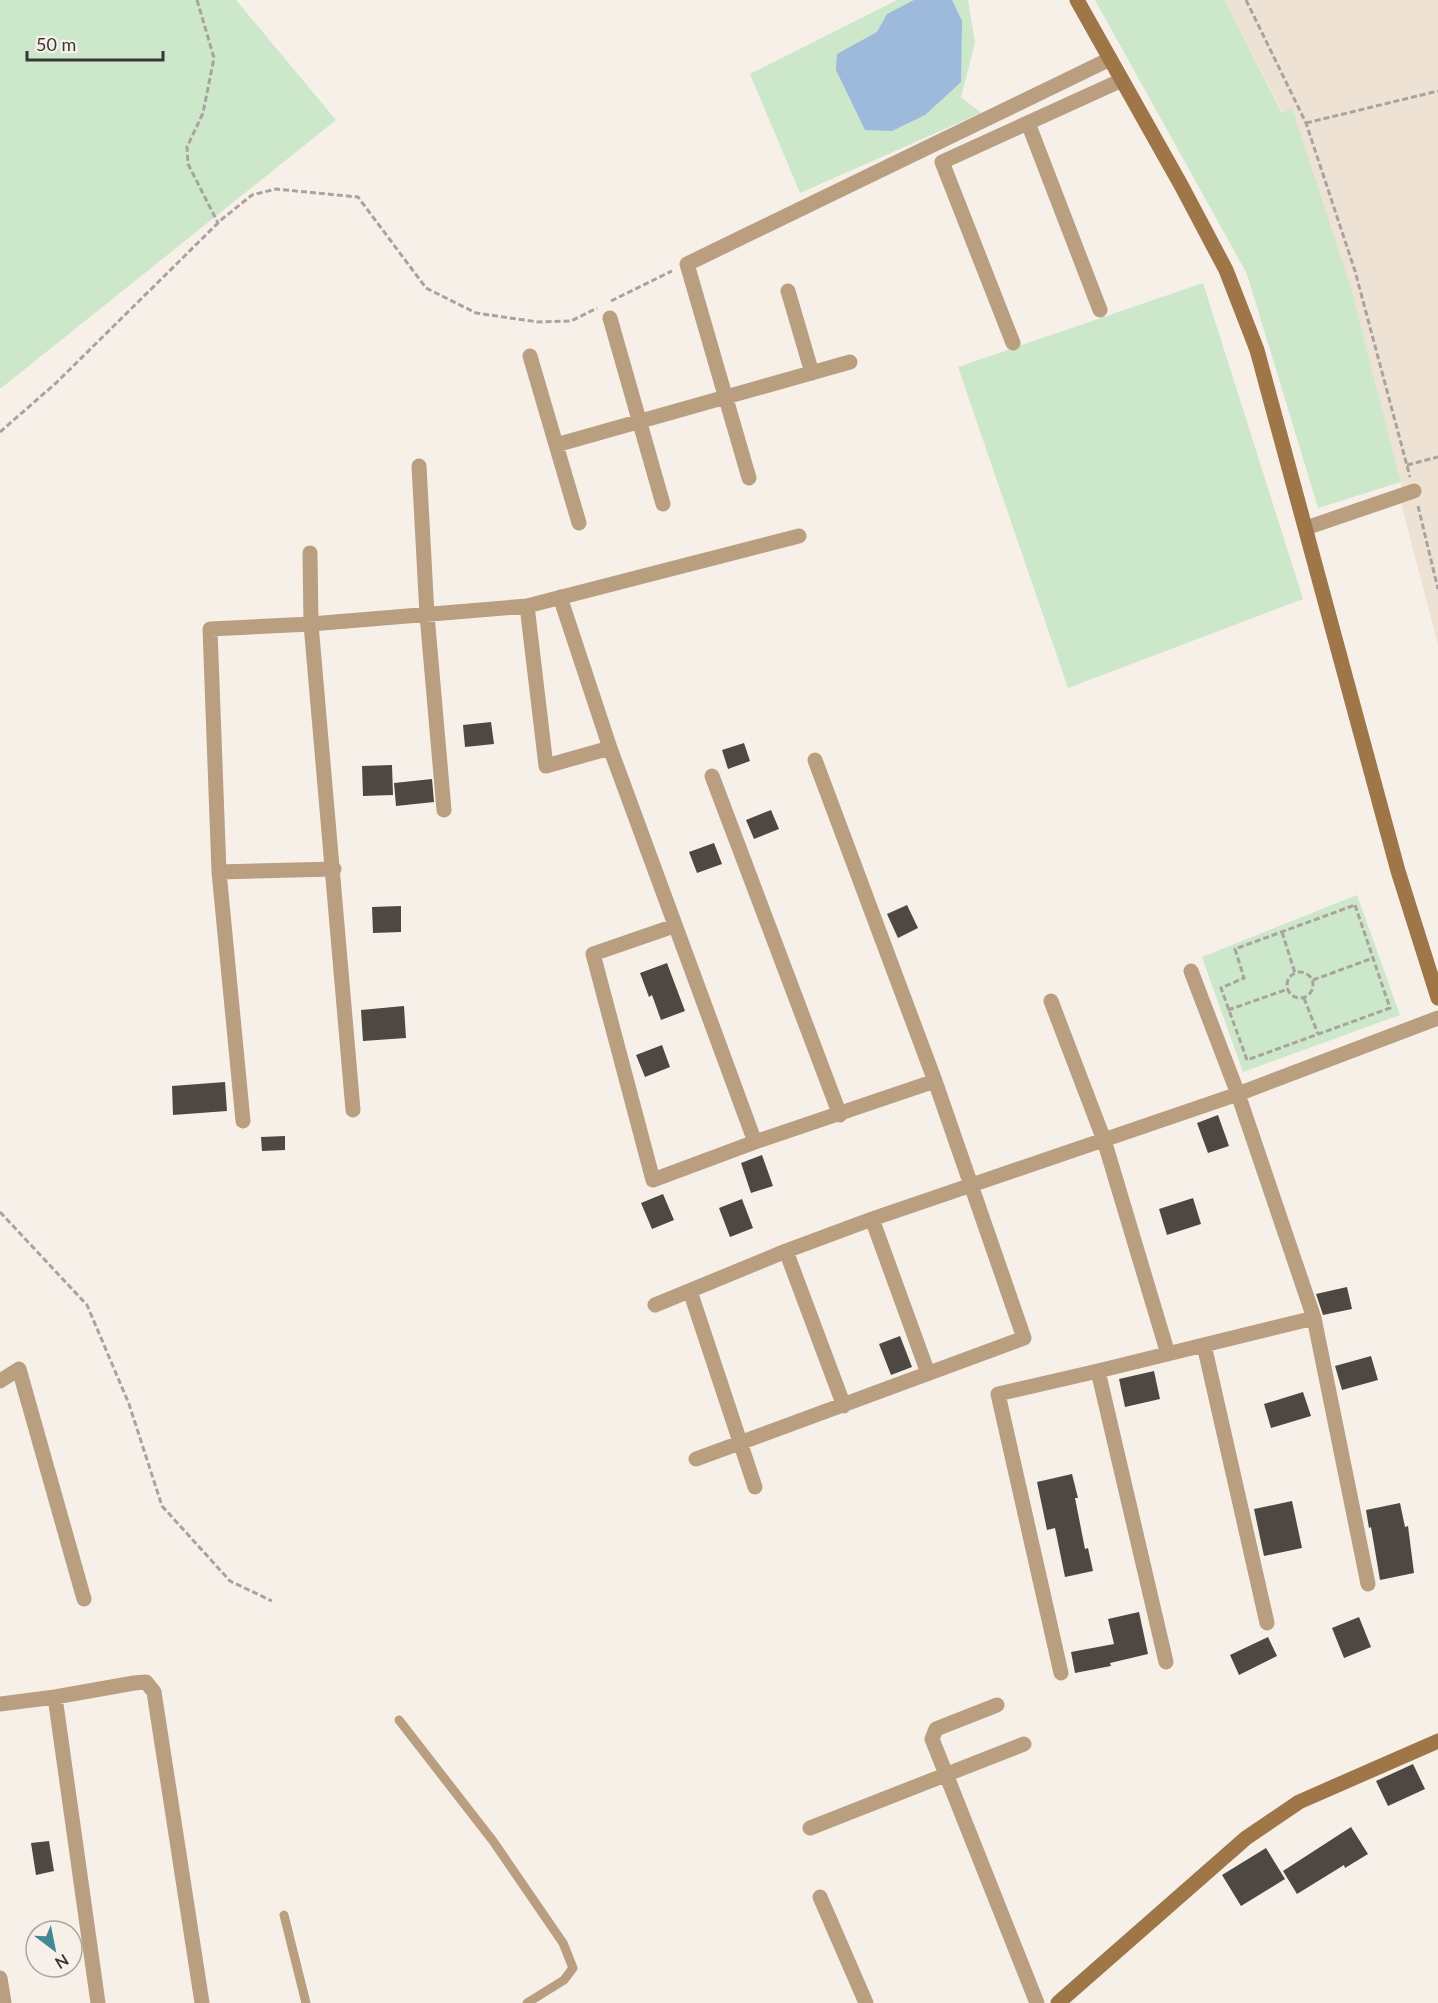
<svg xmlns="http://www.w3.org/2000/svg" width="1438" height="2003" viewBox="0 0 1438 2003" font-family="Lato,sans-serif">
<style>
.built{fill:#eee2d5}
.green{fill:#cde7cb}
.water{fill:#9db9dc}
.building{fill:#4d4842}
.lines{fill:none;stroke-linecap:round;stroke-linejoin:round}
.path{stroke:#a8a39e;stroke-width:3;stroke-dasharray:6 3;stroke-linecap:butt}
.lane{stroke:#ba9e80;stroke-width:9}
.street{stroke:#ba9e80;stroke-width:15}
.secondary{stroke:#9e7647;stroke-width:15}
</style>
<rect width="100%" height="100%" fill="#f7f0e9"/>
<path class="built" d="M1225 0H1438V645L1402 507 1401 482 1350 284 1292 109 1283 113Z"/>
<path class="green" d="M0 0H236L336 120 0 389Z
M897 0H968L975 43 961 97 981 113 800 193 750 74Z
M1095 0H1225L1282 113 1292 108 1350 284 1401 482 1318 508 1247 274Z
M1203 283 1303 599 1068 688 958 367Z
M1357 895 1400 1015 1243 1072 1202 957Z"/>
<path class="water" d="M914 0H952L962 21 961 82 925 115 892 131 865 130 836 70 837 54 877 32 887 14Z"/>
<path class="building" d="M491 722 494 744 465 747 463 725Z
M744 743 750 761 728 769 722 750Z
M392 765 393 795 363 796 362 766Z
M432 779 434 802 396 806 394 783Z
M771 810 779 829 754 839 746 820Z
M714 843 722 864 697 873 689 852Z
M907 905 918 928 898 938 887 914Z
M401 906V932L373 933 372 907Z
M667 963 685 1011 661 1020 652 995 649 997 640 973Z
M404 1006 406 1038 363 1041 361 1010Z
M662 1045 670 1067 645 1077 636 1055Z
M225 1082 227 1111 173 1115 172 1086Z
M1218 1115 1229 1146 1208 1153 1197 1123Z
M285 1136V1150L262 1151 261 1137Z
M762 1155 773 1186 751 1193 741 1163Z
M663 1194 674 1220 652 1229 641 1203Z
M1193 1198 1201 1224 1167 1235 1159 1209Z
M742 1199 753 1228 730 1237 719 1208Z
M1347 1287 1352 1309 1323 1315 1316 1294Z
M900 1336 912 1367 891 1375 879 1344Z
M1371 1356 1378 1380 1342 1390 1335 1366Z
M1154 1371 1160 1399 1125 1407 1119 1379Z
M1303 1392 1311 1416 1271 1428 1264 1404Z
M1072 1474 1078 1498H1075L1085 1549 1088 1548 1093 1571 1065 1577 1055 1528 1047 1530 1037 1482Z
M1292 1501 1302 1548 1264 1556 1254 1509Z
M1400 1503 1405 1527 1408 1526 1414 1573 1380 1580 1371 1527 1369 1528 1366 1510Z
M1139 1612 1148 1654 1110 1663 1111 1666 1075 1673 1071 1652 1114 1644 1108 1619Z
M1359 1617 1371 1647 1344 1658 1332 1628Z
M1268 1637 1277 1656 1239 1675 1230 1655Z
M1413 1764 1425 1789 1388 1806 1376 1781Z
M1351 1827 1368 1854 1345 1868 1344 1865 1297 1894 1283 1871Z
M49 1841 54 1871 36 1875 31 1843Z
M1266 1848 1285 1879 1241 1906 1222 1875Z"/>
<g class="lines">
<path class="path" d="M197 0 214 58 203 113 187 147 188 164 218 223
M1246 0 1306 123 1355 271 1410 477
M1306 123 1438 91
M611 301 672 271
M0 432 56 383 221 220 252 195 276 189 358 197 426 288 476 313 538 322 571 321 597 308
M1407 465 1438 457
M1418 506 1438 589
M1355 905 1390 1008 1247 1060 1221 988 1244 978 1235 949Z
M1282 932 1295 973
M1287 985a13 13 0 1 1 26 0a13 13 0 1 1-26 0Z
M1313 980 1373 958
M1304 998 1318 1034
M1228 1010 1288 989
M0 1212 87 1305 129 1404 162 1506 230 1581 272 1601"/>
<path class="lane" d="M399 1720 493 1841 563 1943 573 1968 564 1980 527 2003
M284 1915 306 2003"/>
<path class="street" d="M1028 123 1100 310
M788 291 812 373
M610 318 663 504
M1013 343 942 162 1122 80
M530 356 579 523
M556 445 850 362
M419 466 427 615 444 810
M749 478 687 264 1110 59
M1306 528 1414 491
M310 553 311 624 353 1110
M560 597 610 748 755 1142
M527 606 546 766 610 748
M712 776 840 1115
M219 872 334 869
M674 926 593 954 653 1180 755 1142 935 1081
M1191 971 1238 1094 1314 1318 1368 1584
M1051 1001 1104 1140 1168 1354
M243 1121 219 872 210 629 311 624 527 606 799 536
M872 1219 928 1373
M786 1251 844 1406
M690 1291 755 1487
M655 1305 786 1251 872 1219 1238 1094 1438 1018
M1204 1345 1267 1623
M1098 1371 1166 1662
M0 1381 19 1369 84 1599
M696 1459 1024 1338 935 1081 815 760
M1061 1673 998 1394 1098 1371 1314 1318
M55 1697 98 2003
M0 1704 55 1697 134 1683 146 1682 154 1692 202 2003
M997 1705 936 1729 932 1739 1037 2003
M810 1828 1024 1744
M820 1897 866 2003
M0 1978 4 2003"/>
<path class="secondary" d="M1077 0 1181 185 1226 270 1257 350 1398 871 1438 998
M1058 2003 1246 1838 1299 1802 1438 1741"/>
</g>
<g transform="translate(54 1949) rotate(148)"><circle r="28" fill="#f7f0e9" stroke="#aba6a1" stroke-width="1.5"/>
<path d="M0-4.5L10 22L0 15L-10 22Z" fill="#448896"/>
<text y="-9" font-size="16" font-weight="bold" text-anchor="middle" fill="#393734">N</text>
</g>
<path d="M27 51v9h136v-9" fill="none" stroke="#393734" stroke-width="3"/>
<text x="36" y="51" font-size="18" fill="#393734" stroke="#f7f0e9" stroke-width="4.5" paint-order="stroke">50 m</text>
</svg>
